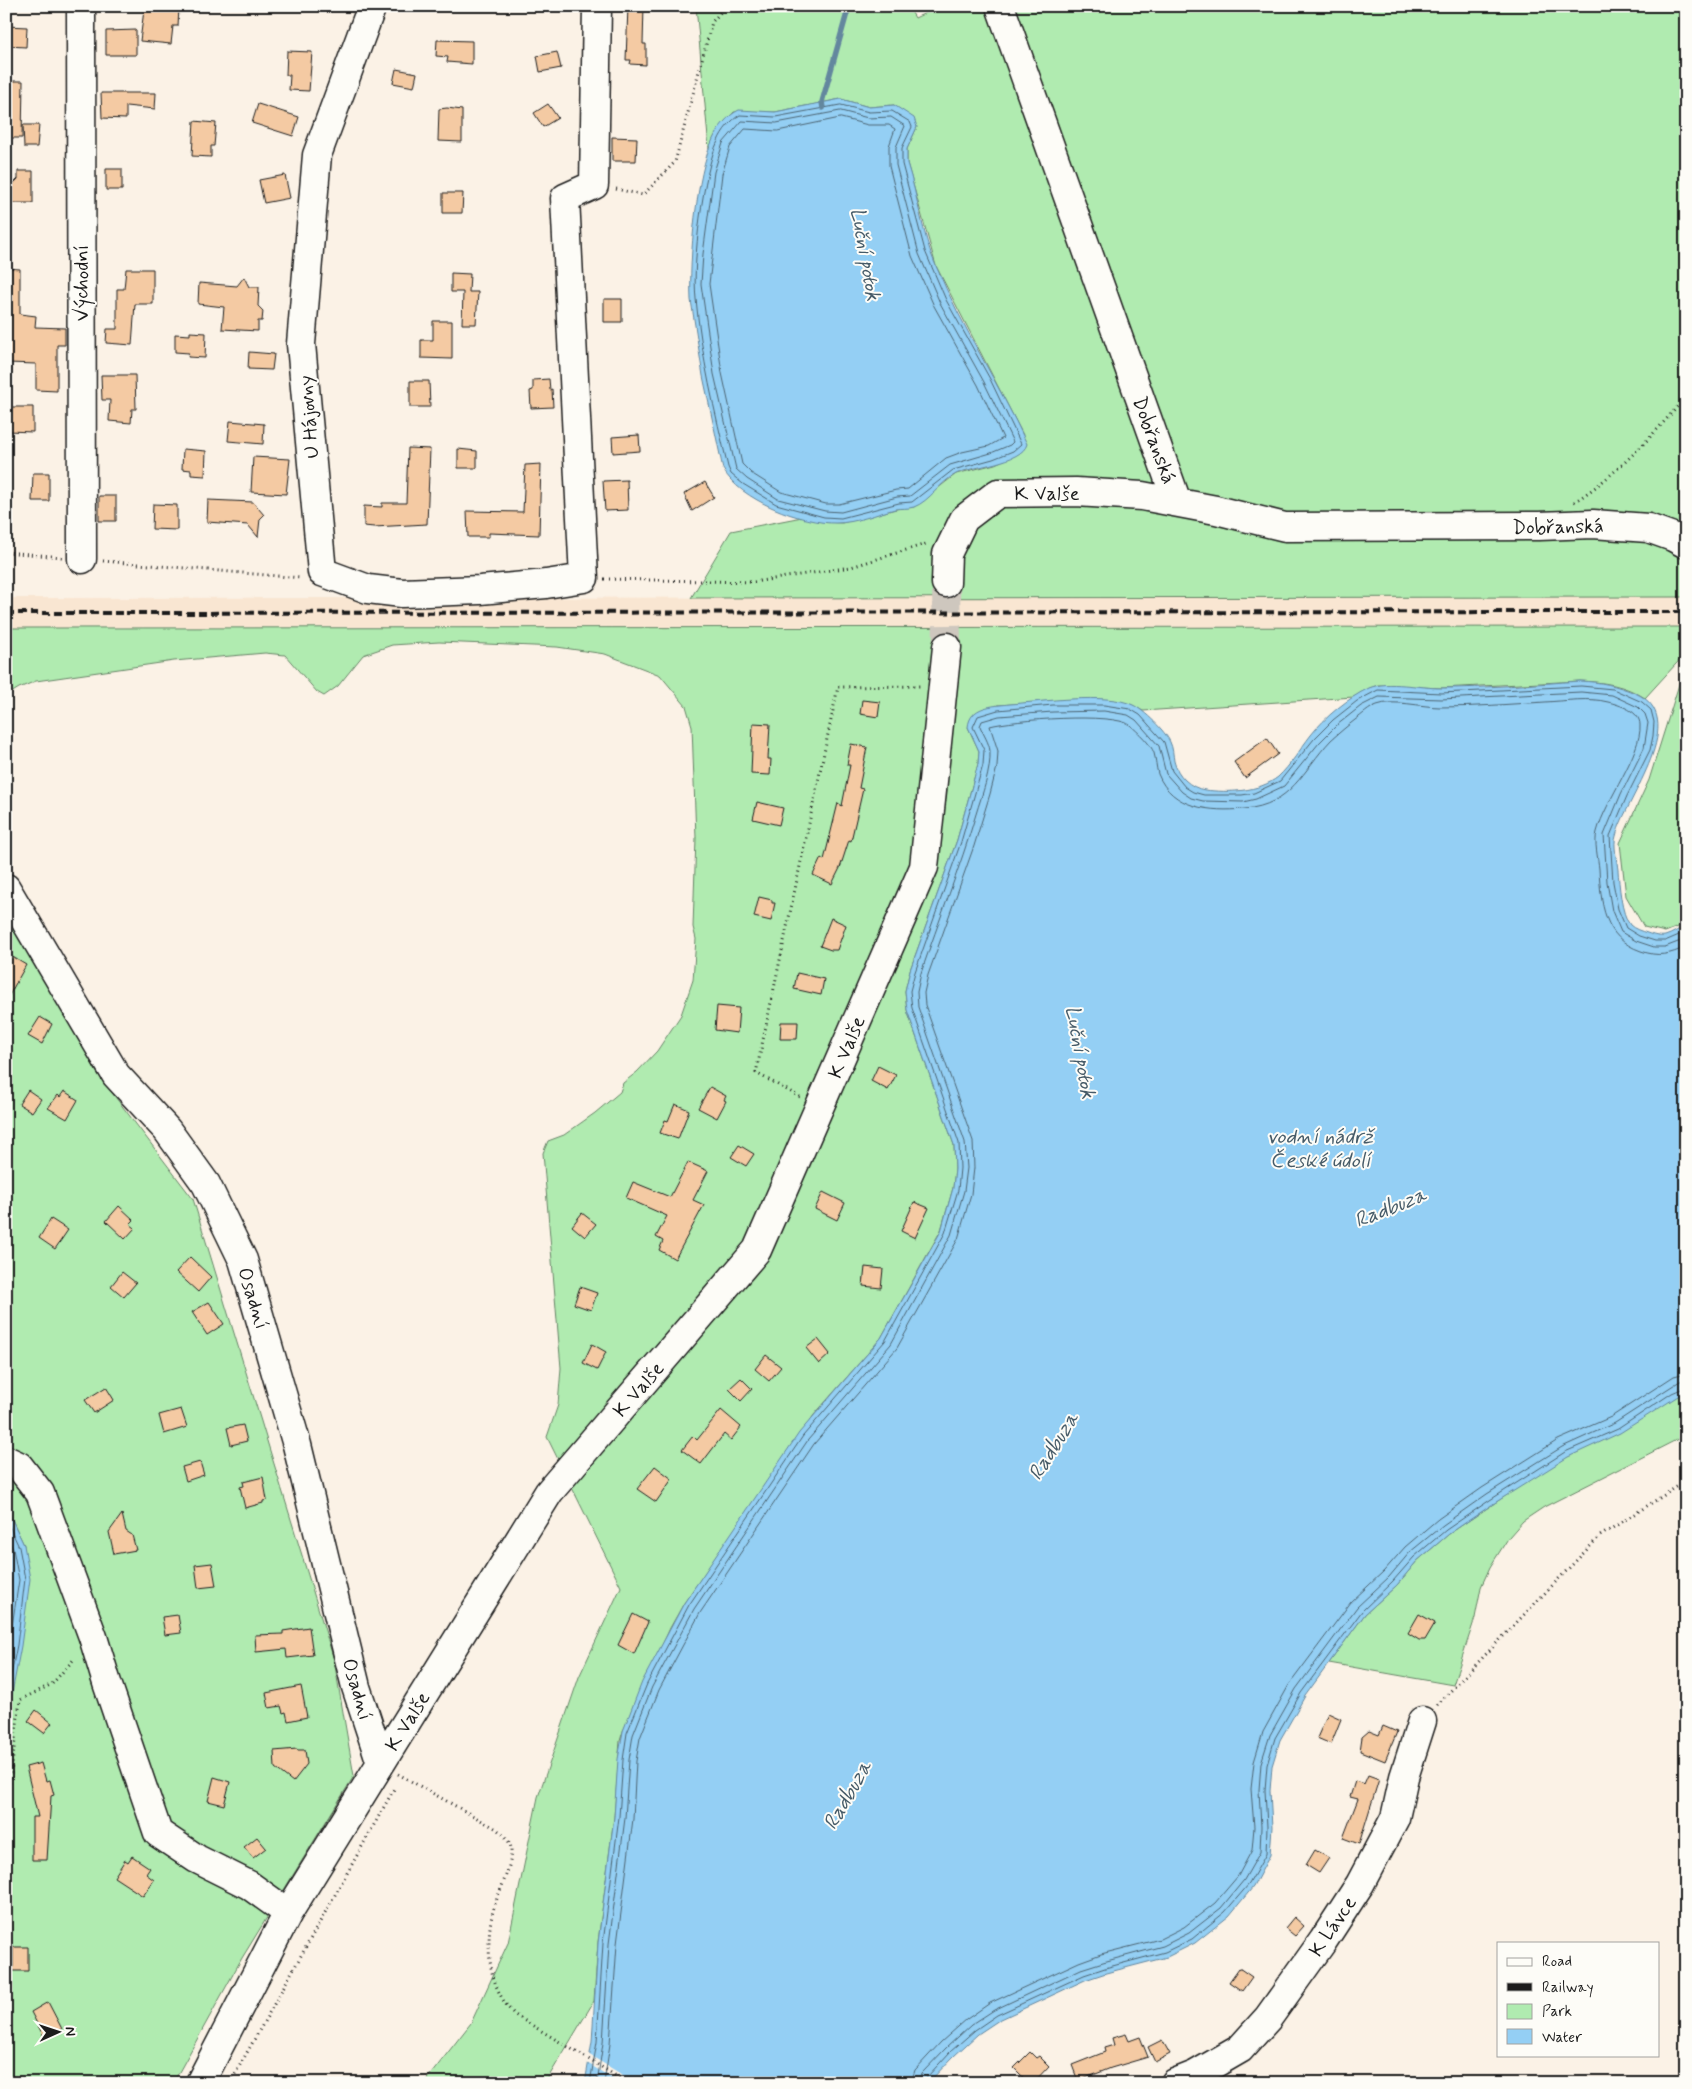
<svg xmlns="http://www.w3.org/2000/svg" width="1692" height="2089" viewBox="0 0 1692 2089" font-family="Mynerve,sans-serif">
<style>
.built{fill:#f9e6d2}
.green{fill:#b0ebb0;stroke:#668466}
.water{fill:#94cff4;stroke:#64879e}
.pier{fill:#fbf2e6}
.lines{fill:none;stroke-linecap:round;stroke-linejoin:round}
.shore{stroke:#4c6472;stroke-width:1}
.stream{stroke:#64879e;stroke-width:5.5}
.building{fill:#f4caa3;stroke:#1c1c1c}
.minor-tunnel{stroke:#cec7be;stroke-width:28;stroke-dasharray:28 14;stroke-linecap:butt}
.minor-casing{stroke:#1c1c1c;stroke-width:31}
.path{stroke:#1c1c1c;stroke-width:3;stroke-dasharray:1 4;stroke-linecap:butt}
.minor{stroke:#fdfcf7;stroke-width:28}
.rail{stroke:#1c1c1c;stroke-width:4;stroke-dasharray:8 4;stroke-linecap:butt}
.labels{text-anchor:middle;stroke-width:4;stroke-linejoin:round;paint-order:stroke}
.street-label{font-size:20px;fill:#1c1c1c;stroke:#fdfcf7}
.water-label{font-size:21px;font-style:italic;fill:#465b68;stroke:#fdfcf7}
</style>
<rect width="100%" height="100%" fill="#fbf2e6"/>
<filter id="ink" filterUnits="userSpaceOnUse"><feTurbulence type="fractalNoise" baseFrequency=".02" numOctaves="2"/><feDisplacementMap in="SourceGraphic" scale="10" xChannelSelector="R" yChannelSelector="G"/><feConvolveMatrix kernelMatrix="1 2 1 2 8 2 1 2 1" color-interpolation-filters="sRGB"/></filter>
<g filter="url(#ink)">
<path class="built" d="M1686 597V627L6 628V598Z"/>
<path class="green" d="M696 6H908L915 18 940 6H1686V597L691 598 731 531 802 517 823 522 842 523 900 508 914 507 956 474 995 464 1015 455 1023 435 936 266 907 163V149L917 127 894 105 869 107 841 99 775 112H734L717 132 709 149Z
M1686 627V653L1645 698C1625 685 1604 682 1580 681L1441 688 1378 685 1370 688 1354 697 1143 711 1132 705 1080 700 997 705 968 727 979 751 978 764 957 840 910 970 905 991 907 1010 954 1145 955 1169 953 1188 941 1230 881 1338 814 1415 684 1603 670 1628 623 1731 620 1741 614 1817 598 1942 594 2001 545 2083H424L471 2023 508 1943 538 1797 579 1677 621 1587 547 1437 558 1405 561 1368 543 1153 548 1141 564 1135 595 1113 620 1092 623 1083 637 1072 657 1051 681 1015 693 980 696 939 693 927 696 838 692 726 686 706 660 675 605 654 557 647 439 642 392 645 363 655 338 686 324 696 317 692 285 655 265 653 174 661 36 681 19 688 6 696V628Z
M1686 662V924L1665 932 1644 927 1626 896 1620 843 1649 780Z
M6 902 97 1073 193 1199 334 1660 354 1776 242 1958 173 2083H6V1725L9 1710 24 1545 6 1507Z
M1686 1391V1435L1544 1507 1523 1521 1509 1537 1490 1567 1481 1587 1475 1618 1453 1685 1329 1663 1365 1614 1397 1585 1417 1561 1449 1534 1542 1471Z"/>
<path class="water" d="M841 99 869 107 894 105 914 118 917 127 907 149V163C918 197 922 234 936 266 962 327 999 384 1027 444 1022 463 972 466 956 474 940 482 930 501 914 507 908 509 901 508 895 509 876 514 856 523 836 523 803 524 739 500 723 469L703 376 691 300C689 260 696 174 713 139 718 128 728 115 739 110L775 112Z
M1580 681C1601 682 1616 685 1635 693 1692 717 1626 798 1616 836 1613 845 1617 860 1618 870 1619 883 1621 914 1630 925 1634 929 1641 931 1647 933 1653 935 1659 937 1665 936 1672 934 1679 929 1686 926V1391L1620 1433 1568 1457 1493 1504 1449 1534 1417 1561 1397 1585 1365 1614 1305 1696 1280 1740 1272 1766 1270 1791 1272 1827 1270 1855 1253 1887 1229 1916 1195 1943 1167 1957 1106 1973 1085 1980 999 2020 978 2034 954 2056 928 2083H585L592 2042 598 1943 614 1817 618 1759 623 1731 642 1682 684 1603 799 1433 881 1338 941 1231 953 1188 955 1169 954 1145 907 1010 905 991 910 970 957 840 978 764 979 751 968 727C970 706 992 706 1010 704 1040 702 1107 692 1133 705 1144 710 1166 732 1170 742 1173 748 1173 755 1174 761 1177 775 1190 788 1205 790 1228 793 1259 792 1278 777 1291 765 1300 749 1311 735 1325 717 1348 698 1369 688 1388 680 1420 688 1441 688 1487 688 1534 684 1580 681Z
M6 1507 24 1545 30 1579 21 1646 6 1725Z"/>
<path class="pier" d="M588 2054 636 2083H620L587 2063Z"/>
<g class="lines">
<path class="shore" d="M841 105 869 112 892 111 910 122 912 127 902 148V164L925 251 946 300 990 379 1021 444 1013 451 993 459 953 470 912 502 899 503 841 518 824 517 776 504 743 484 731 474 728 467C715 412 701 355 696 299 692 264 703 171 718 141 722 131 731 120 740 115L775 117Z
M841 111 868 118 891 117 905 126 896 147V165L919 254 940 303 984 382 1013 442 1010 445 991 453 950 465 910 496 897 497 841 512 825 511 778 499 747 479 736 469 714 374 701 284 703 254 714 172 723 143 742 121 776 123Z
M841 118 868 125H889L895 129 889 146V166L912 256 934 306 978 385 1003 438 989 446 962 452 946 458 908 489 896 490 839 504H826L781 492 751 473 742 464 722 373 709 284 722 174 730 147 745 129 777 131Z
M6 1519 19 1547 25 1579 17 1645 6 1700
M6 1534 13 1549 19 1580 6 1666
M6 1555 11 1580 6 1620
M590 2083 597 2042 603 1943 619 1817 623 1760 627 1733 647 1684 689 1605 803 1436 885 1341 945 1233 958 1190 960 1168 959 1143 912 1008 910 991 915 972 961 842 983 765 984 750 973 727 978 716 998 710 1053 705H1104L1130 709 1140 715 1164 742 1172 771 1185 787 1193 792 1204 795H1242L1254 793 1280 781 1314 739 1333 720 1357 701 1378 690 1441 693 1581 686 1613 689 1642 702 1651 710 1654 722 1653 736 1650 750 1627 796 1610 836 1613 882 1618 909 1626 928 1639 936 1655 941H1665L1686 932
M597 2083 603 2043 609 1944 625 1818 629 1760 633 1735 652 1687 694 1609 808 1440 891 1344 951 1235 964 1191 967 1168 965 1142 918 1007 917 992 921 973C939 920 960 868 976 814 982 794 991 772 990 751 989 742 983 734 980 726L982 721 999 716 1053 712 1104 711 1128 715 1136 720 1159 746 1166 774 1182 792 1191 798 1203 801 1243 802 1256 799 1284 786 1319 743 1337 725 1361 706 1379 697 1441 699 1581 692 1612 695 1638 707 1645 714 1648 723 1644 748 1621 794 1604 835 1607 882 1612 911 1621 932 1636 941 1654 947H1665L1686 939
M604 2083 610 2044 617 1944 633 1819 636 1761 640 1738 659 1690 700 1613 814 1444 897 1348 958 1239 971 1194 974 1168 973 1141 925 1005 924 993 928 975 974 846 990 794 997 767 998 751 990 726C1012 720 1113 712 1130 725 1138 732 1151 744 1154 753 1156 760 1156 767 1158 774 1172 809 1211 812 1244 809 1292 805 1302 771 1331 740 1339 733 1347 726 1355 720 1362 715 1369 708 1377 705 1392 699 1423 707 1440 707 1475 707 1511 704 1545 702 1566 701 1589 697 1608 702 1620 705 1640 711 1640 725 1642 753 1605 801 1597 832 1594 843 1598 857 1599 869 1601 903 1603 938 1641 951 1658 957 1669 955 1686 947
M911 2083 915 2070 941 2042 967 2019 990 2003 1079 1962 1101 1954 1160 1939 1184 1927 1215 1903 1238 1876 1252 1850 1254 1827 1251 1789 1254 1762 1263 1732 1289 1685 1351 1602 1384 1571 1405 1547 1438 1519 1482 1488 1558 1440 1611 1417 1674 1376 1686 1373
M919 2083 922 2073 946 2048 971 2025 994 2010 1081 1969 1103 1962 1163 1946 1189 1933 1221 1908 1244 1880 1260 1852 1261 1827 1259 1790 1261 1763 1270 1735 1296 1689 1357 1607 1389 1577 1410 1552 1443 1525 1487 1494 1562 1447 1615 1423 1669 1388 1680 1381 1686 1380
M925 2083 927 2077 950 2052 975 2030 997 2015 1084 1975 1105 1968 1165 1952 1192 1939 1225 1912 1249 1884 1266 1854 1267 1827 1265 1790 1267 1765 1275 1738 1301 1693 1362 1611 1393 1581 1414 1557 1446 1530 1490 1500 1565 1452 1618 1429 1672 1393 1686 1387"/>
<path class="stream" d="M823 108 822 102 849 6"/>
</g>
<path class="building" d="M158 6 179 7 178 26H173L171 44 140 41 144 10H158Z
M628 6H644L643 44H646V65L630 64 631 60H626Z
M6 26 27 27 26 47 6 46Z
M136 30V55H106V31Z
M437 40 472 41V64L447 62 448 57 436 56Z
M287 51 312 52 309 91 289 90 290 75H286Z
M557 52 561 68 540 72 537 56Z
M396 69 417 73 414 87 393 83Z
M8 81H23L22 138H7Z
M101 93H156L155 109 126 106V119L102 118Z
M258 104 299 117 293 136 252 123Z
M548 104 558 118 543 127 534 113Z
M447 108 462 110V142L438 141 439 109Z
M194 121 216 123 214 146H211V157L192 156Z
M23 125H39L37 147H24Z
M612 137 637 138 636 161H612Z
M106 169H122V190H106Z
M18 171H33V203H6V191L18 179Z
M285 175 290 198 264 203 259 180Z
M443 193H463L462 213H443Z
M6 268 20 269V314L36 316 35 327 65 328V345H57V391L36 390V364L8 363Z
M126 269H153V304H135L132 345 106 343 107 329H117V289H124Z
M451 273 470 274 469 292H478L476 324H462L463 292H451Z
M244 277 249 287H259L258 306 263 311 262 321H258V331L222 329 224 307 198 304 199 283 237 286Z
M604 299H622V322H604Z
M433 321H452V359L421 358V340H433Z
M190 332 206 333 205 358 188 357 189 353 175 352V334L190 335Z
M249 352 274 354 272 370 248 369Z
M101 375H135L136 409H132L131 423 109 421 110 400H102Z
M549 379 550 390 552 389 553 407 531 408 530 391 533 390V380Z
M410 381H429L430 407H410Z
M8 407H33V432L8 431Z
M230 421 264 424 263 444 228 441Z
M639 435 640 451 613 453 612 437Z
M408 448 430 449 427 524 374 527 364 526V506L382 507V503H406Z
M183 449 206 451 205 476 191 475V470L182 469Z
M458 449 477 451V468H458Z
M253 457 290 459 286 494 251 492Z
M541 464 539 535 489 533V537H468L467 511 523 512 525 465Z
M33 473H49V501H32Z
M627 480 628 510 605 511 603 481Z
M705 482 714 497 692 511 684 494Z
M99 496H116V521H99Z
M208 500 253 502 264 515 260 519 258 537 248 525 207 522Z
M153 504 177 505V530L152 529Z
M862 700 880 702 878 717 860 714Z
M753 723 770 724 768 759H771L770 775 751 774Z
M1267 738 1278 754 1245 778 1234 762Z
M851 744 867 747 859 788 863 789 851 841 849 840 840 868 832 884 813 875 821 858 824 860 838 803 842 806 850 765H847Z
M757 802 783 808 779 825 753 819Z
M759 897 772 900V903H775L771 921 754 917Z
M831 918 846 925 837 950H831L820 946Z
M6 953 26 965 6 1001Z
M797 973 824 979 821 995 794 989Z
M717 1006 739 1008 737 1033 715 1030Z
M40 1017 52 1024 42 1044 28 1036Z
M781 1022H798L797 1039H780Z
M878 1066 896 1075 888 1090 871 1081Z
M710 1087 726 1096 724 1100 726 1101 717 1118 698 1108Z
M28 1090 41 1099 32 1112 19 1104Z
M64 1091 78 1100 67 1119 48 1108 58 1095 60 1097Z
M675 1104 689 1110 678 1139 660 1133 665 1120 668 1121Z
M739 1145 754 1154 746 1166 731 1157Z
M688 1162 708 1171 693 1200 704 1205 675 1259 659 1250 663 1241 656 1237 667 1216 626 1198 633 1182 670 1197Z
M823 1192 845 1203 837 1220 815 1209Z
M914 1202 929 1208 915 1238 901 1231Z
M119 1206 134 1220 130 1224 135 1228 125 1239 106 1221Z
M582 1213 596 1224 585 1237 572 1226Z
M51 1219 68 1230 55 1249 39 1238Z
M190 1257 211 1277 198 1292 176 1272Z
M865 1267 883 1269 881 1288 863 1286Z
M122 1272 136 1283 124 1297 111 1286Z
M580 1287 597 1293 591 1310 574 1304Z
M209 1302 224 1324 207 1335 192 1312Z
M818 1339 830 1354 819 1364 806 1348Z
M592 1344 606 1352 597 1370 583 1363Z
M766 1355 781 1367 769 1381 755 1369Z
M741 1378 752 1389 741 1401 729 1389Z
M106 1387 114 1400 94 1413 85 1400Z
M181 1409 187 1427 164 1434 159 1415Z
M721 1410 741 1427 731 1440 724 1434 701 1464 682 1450 693 1436 697 1440Z
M243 1425 247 1441 231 1445 227 1428Z
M200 1462 204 1475 186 1481 182 1467Z
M655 1466 672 1479 656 1502 637 1489Z
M263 1477 267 1500 263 1501V1503L245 1508 240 1487 244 1486 243 1482Z
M122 1514 126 1531 132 1535 136 1550 114 1554 109 1532Z
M212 1563 216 1586 198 1588 195 1565Z
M633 1614 648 1622 634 1654 618 1645Z
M1419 1614 1435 1623 1425 1640H1419L1408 1633Z
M178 1615 181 1633 165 1635 162 1617Z
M309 1627 313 1655 287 1658 286 1649 256 1652 255 1635 283 1634V1631Z
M301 1686 307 1717 288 1721 286 1712 283 1713 281 1706 269 1708 266 1693Z
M36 1710 52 1723 44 1733 28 1721Z
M1328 1713 1341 1719 1331 1744 1317 1738Z
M1383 1726 1397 1732 1385 1761 1360 1751 1362 1737 1369 1731 1379 1735Z
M297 1749V1750H305L307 1764 293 1782 275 1768 274 1751Z
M41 1763 46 1781 50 1780 54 1795 51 1796 47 1860H32V1817H38L26 1767Z
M1368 1775 1379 1779 1359 1844 1343 1838 1358 1799 1350 1797 1355 1781 1364 1784Z
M214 1777 230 1782 224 1805 208 1801Z
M257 1837 266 1848 253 1858 244 1847Z
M1315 1850 1329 1858 1319 1873 1306 1865Z
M132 1856 150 1868 146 1874 154 1880 143 1896 114 1877 125 1860 128 1862Z
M1294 1917 1304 1926 1295 1936 1285 1928Z
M13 1947H28V1971H13Z
M1239 1968 1252 1977 1242 1991 1229 1982Z
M48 2002 62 2029 45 2039 31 2012Z
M1126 2034 1129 2041 1140 2037 1148 2057 1111 2068 1078 2081 1072 2065 1105 2052 1104 2048 1114 2045 1112 2038Z
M1162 2040 1170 2054 1155 2062 1148 2047Z
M1030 2052 1036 2058 1039 2056 1049 2066 1033 2083H1029L1014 2068Z"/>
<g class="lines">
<path class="minor-tunnel" d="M946 583 947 647"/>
<g class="minor-casing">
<path id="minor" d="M81 6 82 559
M372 6 317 155 301 344 322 572 368 589 402 593 480 590 546 584 584 578 565 198 594 185 597 6
M1000 6 1177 502
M946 583 947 554 964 519 998 493 1076 492 1142 496 1216 510 1285 527 1539 526 1593 524 1648 528 1673 537 1686 544
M6 888 116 1075 167 1130 206 1184 243 1260 297 1445 356 1687 381 1763
M6 1460 19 1466 40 1493 93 1637 107 1683 158 1833 197 1859 249 1885 288 1913
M200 2083 288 1913 549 1492 757 1250 924 867 947 647
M1175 2083 1195 2075 1240 2049 1268 2018 1323 1941 1360 1884 1395 1818 1404 1777 1422 1721"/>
</g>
<path class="path" d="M616 189 643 195 675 162 712 22 726 6
M1574 502C1618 474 1652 436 1686 397
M6 552 62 557
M103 561 301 578
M604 579 754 582 851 567 926 544
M800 1097 756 1073 838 687 920 686
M1437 1705 1600 1536 1686 1481
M398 1774 495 1828C503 1834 512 1841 511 1852 511 1869 499 1891 494 1907 484 1943 488 1989 515 2015L628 2083
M6 1813 20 1700 52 1684 75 1658
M230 2083 394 1789"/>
<use href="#minor" class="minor"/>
<path class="rail" d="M6 613 1686 612"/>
</g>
</g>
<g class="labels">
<g class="street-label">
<text transform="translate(81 283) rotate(-90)" y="7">Východní</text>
<text transform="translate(308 417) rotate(-95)" y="7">U Hájovny</text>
<text transform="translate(1155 440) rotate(70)" y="7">Dobřanská</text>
<text x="1047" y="500">K Valše</text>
<text transform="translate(1558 526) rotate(-1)" y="7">Dobřanská</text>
<text transform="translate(846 1047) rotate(-67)" y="7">K Valše</text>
<text transform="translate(254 1298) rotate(73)" y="7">Osadní</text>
<text transform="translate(638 1389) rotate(-49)" y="7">K Valše</text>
<text transform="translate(358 1689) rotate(74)" y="7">Osadní</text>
<text transform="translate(407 1721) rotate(-58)" y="7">K Valše</text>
<text transform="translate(1332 1926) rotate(-56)" y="7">K Lávce</text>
</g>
<g class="water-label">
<text transform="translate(866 254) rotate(80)" y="7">Luční potok</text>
<text transform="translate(1081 1052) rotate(80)" y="7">Luční potok</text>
<text x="1320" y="1143">vodní nádrž<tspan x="1320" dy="24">České údolí</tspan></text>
<text transform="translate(1390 1207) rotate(-22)" y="7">Radbuza</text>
<text transform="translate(1053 1446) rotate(-58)" y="7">Radbuza</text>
<text transform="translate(847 1795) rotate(-60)" y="7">Radbuza</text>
</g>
</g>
<rect width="1692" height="2089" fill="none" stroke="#fdfcf7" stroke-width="25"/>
<rect x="12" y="12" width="1667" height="2064" fill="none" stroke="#1c1c1c" stroke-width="2" filter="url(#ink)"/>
<rect x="1497" y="1942" width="162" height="115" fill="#fdfcf7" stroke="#a3a29f"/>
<rect x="1507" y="1958" width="25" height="8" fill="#fdfcf7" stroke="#a3a29f"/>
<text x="1542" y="1966" font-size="15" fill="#1c1c1c">Road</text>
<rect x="1507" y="1983" width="25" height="8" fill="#1c1c1c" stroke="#a3a29f"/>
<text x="1542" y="1992" font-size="15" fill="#1c1c1c">Railway</text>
<rect x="1507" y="2004" width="25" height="15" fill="#b0ebb0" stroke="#a3a29f"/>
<text x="1542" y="2016" font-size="15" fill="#1c1c1c">Park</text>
<rect x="1507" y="2029" width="25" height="15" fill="#94cff4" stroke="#a3a29f"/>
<text x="1542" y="2042" font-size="15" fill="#1c1c1c">Water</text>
<g transform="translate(58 2032) rotate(87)" stroke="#fdfcf7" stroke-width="4" paint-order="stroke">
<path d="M0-4L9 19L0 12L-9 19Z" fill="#1c1c1c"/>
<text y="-8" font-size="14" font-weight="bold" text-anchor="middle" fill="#1c1c1c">N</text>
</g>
</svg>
